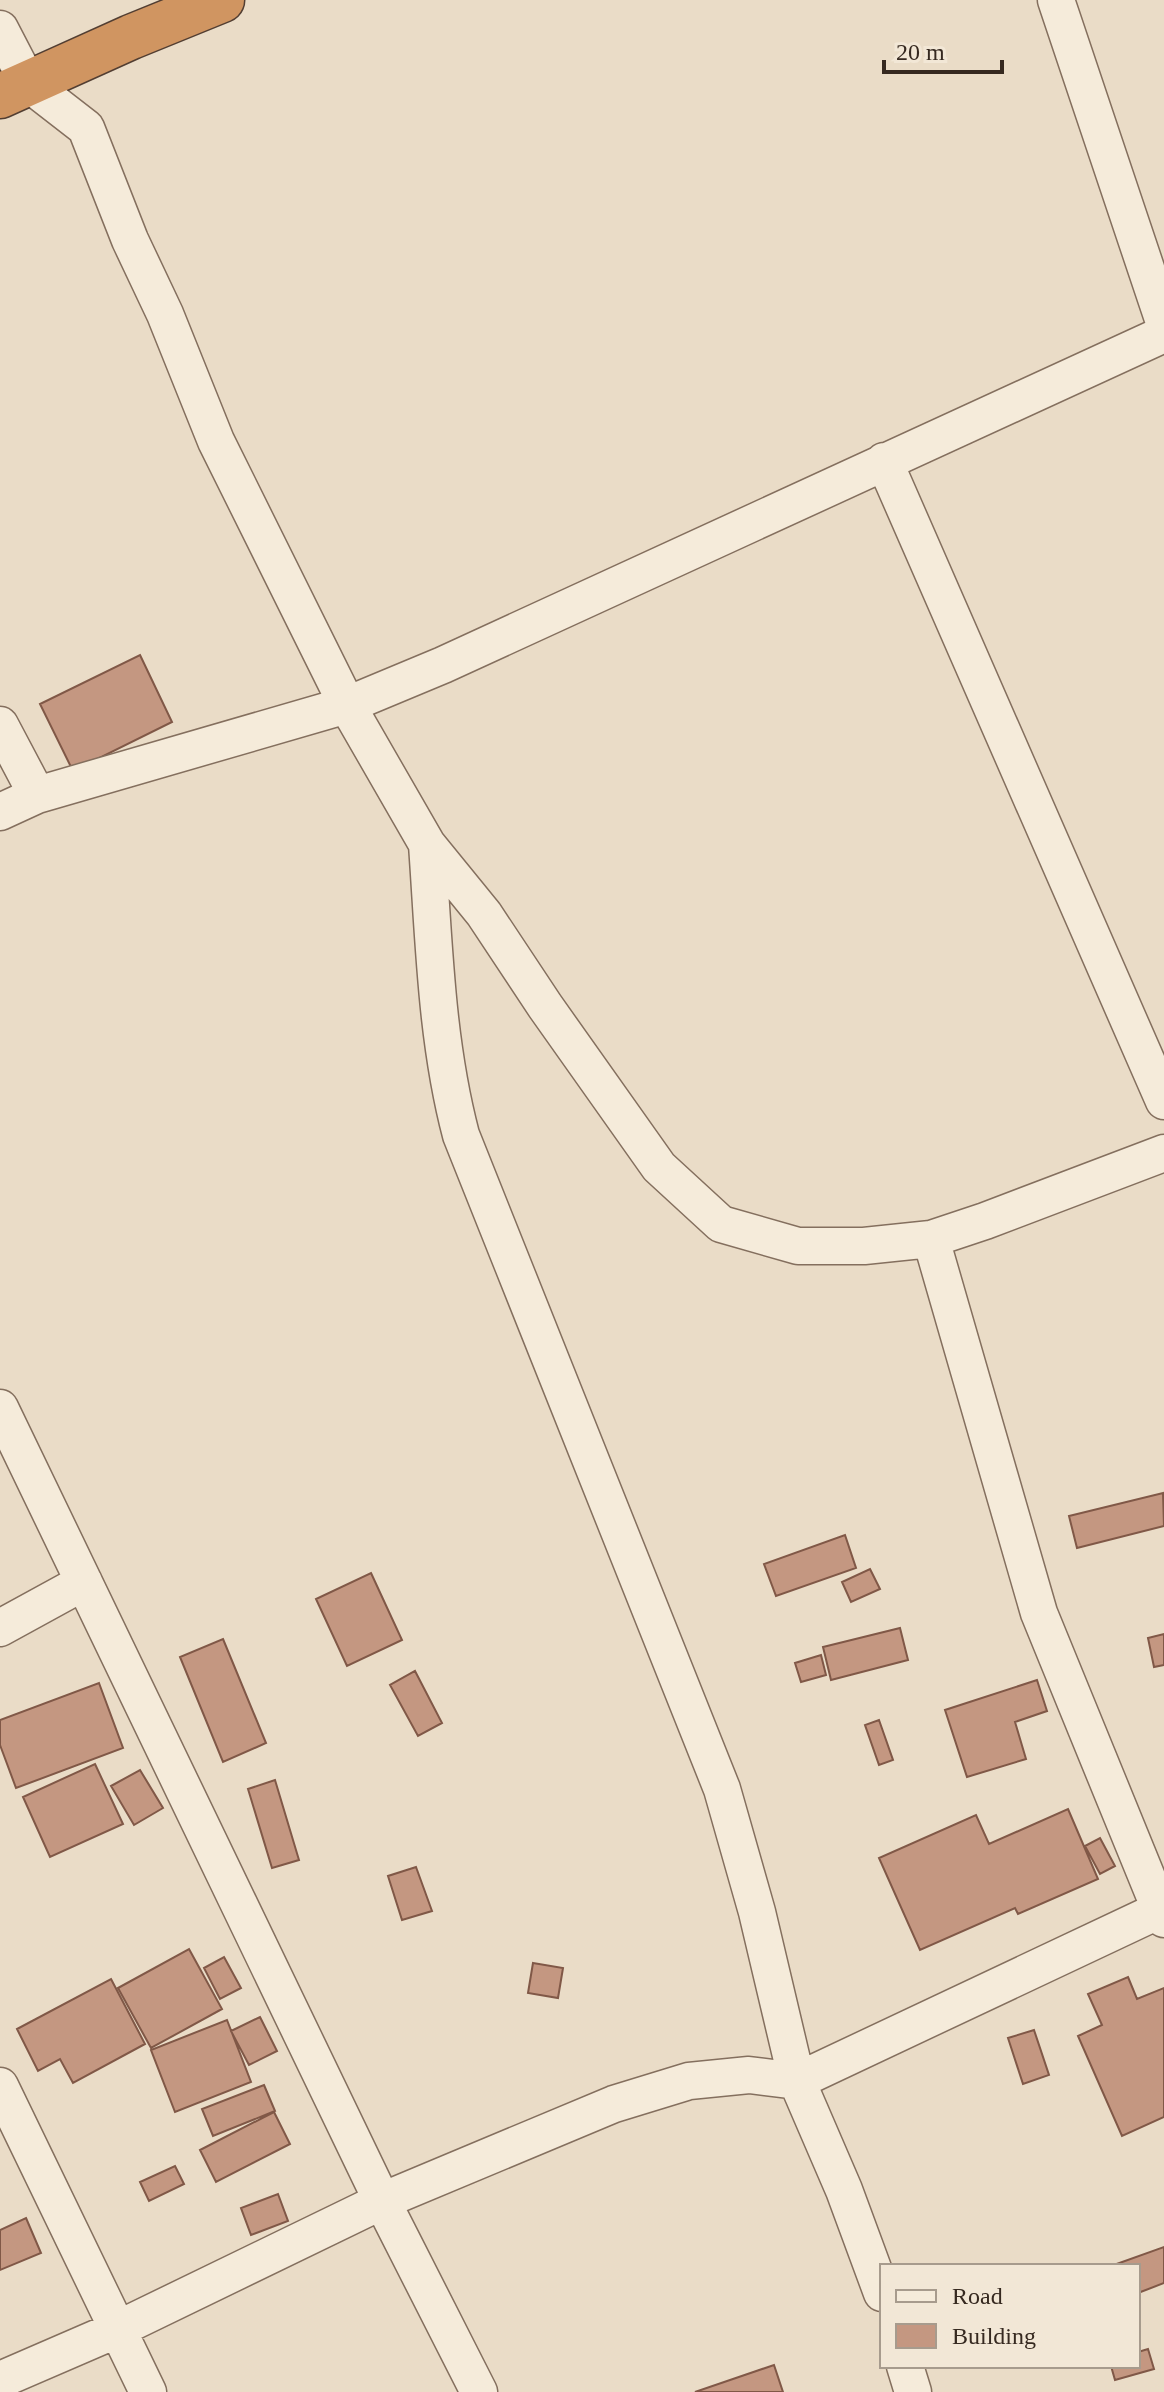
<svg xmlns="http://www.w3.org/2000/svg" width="1164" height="2392" viewBox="0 0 1164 2392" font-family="Georgia,serif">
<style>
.building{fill:#c49781;stroke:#805847;stroke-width:2}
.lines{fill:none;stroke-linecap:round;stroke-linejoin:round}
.street-casing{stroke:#846f5e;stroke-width:39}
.highway-casing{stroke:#523e32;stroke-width:47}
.street{stroke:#f5ebda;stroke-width:36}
.highway{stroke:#d09561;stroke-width:44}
</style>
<rect width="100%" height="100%" fill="#eadcc7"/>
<path class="building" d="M140 655 172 722 73 771 40 704Z
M1163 1493 1164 1526 1077 1548 1069 1516Z
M845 1535 856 1568 776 1596 764 1564Z
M870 1569 880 1589 851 1602 842 1582Z
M371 1573 402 1640 347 1666 316 1599Z
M900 1628 908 1660 831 1680 823 1647Z
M1164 1634V1665L1154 1667 1148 1638Z
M223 1639 266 1743 223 1762 180 1657Z
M821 1655 826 1675 801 1682 795 1663Z
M415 1671 442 1723 418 1736 390 1685Z
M1037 1680 1047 1711 1015 1722 1026 1759 967 1777 945 1710Z
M99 1683 123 1748 16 1788 0 1745V1720Z
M879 1720 893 1760 879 1765 865 1725Z
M95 1764 123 1824 50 1857 23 1797Z
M140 1770 163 1808 134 1825 111 1786Z
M275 1780 299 1860 272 1868 248 1789Z
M1068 1809 1098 1879 1018 1914 1015 1908 920 1950 879 1858 976 1815 989 1844Z
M1100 1838 1115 1866 1100 1874 1085 1846Z
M416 1867 432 1911 402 1920 388 1876Z
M189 1949 222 2009 151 2048 118 1988Z
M224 1957 241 1988 220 1999 204 1968Z
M533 1963 563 1968 558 1998 528 1993Z
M1128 1977 1137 1999 1164 1988V2117L1122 2136 1078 2036 1102 2025 1088 1994Z
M111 1979 145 2044 73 2083 60 2059 38 2071 17 2029Z
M260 2017 277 2051 249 2065 231 2031Z
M227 2020 251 2082 175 2112 151 2050Z
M1034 2030 1049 2075 1023 2084 1008 2038Z
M264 2085 275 2111 213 2136 202 2109Z
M274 2112 290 2144 216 2182 200 2150Z
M175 2166 184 2184 149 2201 140 2182Z
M278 2194 288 2221 251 2235 241 2208Z
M26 2218 41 2253 0 2270V2230Z
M1164 2247V2283L1138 2293V2266H1111Z
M1148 2349 1154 2369 1115 2380 1111 2366H1138V2352Z
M774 2365 783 2392H695Z"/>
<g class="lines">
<g class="street-casing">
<path id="street" d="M1056 0 1164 322
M0 29 28 83 86 128 130 240 165 314 216 441 347 705 427 844 484 914 545 1006 659 1167 721 1224 798 1246H864L931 1239 985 1221 1164 1153
M884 461 1164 1101
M0 725 37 795
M0 812 37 795 347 705 443 665 1164 334
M427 844C434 942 436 1040 461 1135L722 1789 757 1912 797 2081 844 2190 882 2293
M931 1239 1039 1613 1164 1919
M0 1408 382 2201 479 2392
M0 1628 84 1582
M0 2086 148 2392
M905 2366 913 2392
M0 2380 118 2329 382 2201 614 2104 689 2081 749 2075 797 2081 1164 1908"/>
</g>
<g class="highway-casing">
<path id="highway" d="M0 96 131 37 222 0"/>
</g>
<use href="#street" class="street"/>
<use href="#highway" class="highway"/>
</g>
<rect x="880" y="2264" width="260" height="104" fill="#f2e7d6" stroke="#a79b8d" stroke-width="2"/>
<rect x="896" y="2290" width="40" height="12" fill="#f5ebda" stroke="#a79b8d" stroke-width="2"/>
<text x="952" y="2304" font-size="24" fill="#362920">Road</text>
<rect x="896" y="2324" width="40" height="24" fill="#c49781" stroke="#a79b8d" stroke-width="2"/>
<text x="952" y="2344" font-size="24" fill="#362920">Building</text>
<path d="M884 60v12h118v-12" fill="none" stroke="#362920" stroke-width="4"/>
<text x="896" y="60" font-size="24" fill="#362920" stroke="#f2e7d6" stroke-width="6" paint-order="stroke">20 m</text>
</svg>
